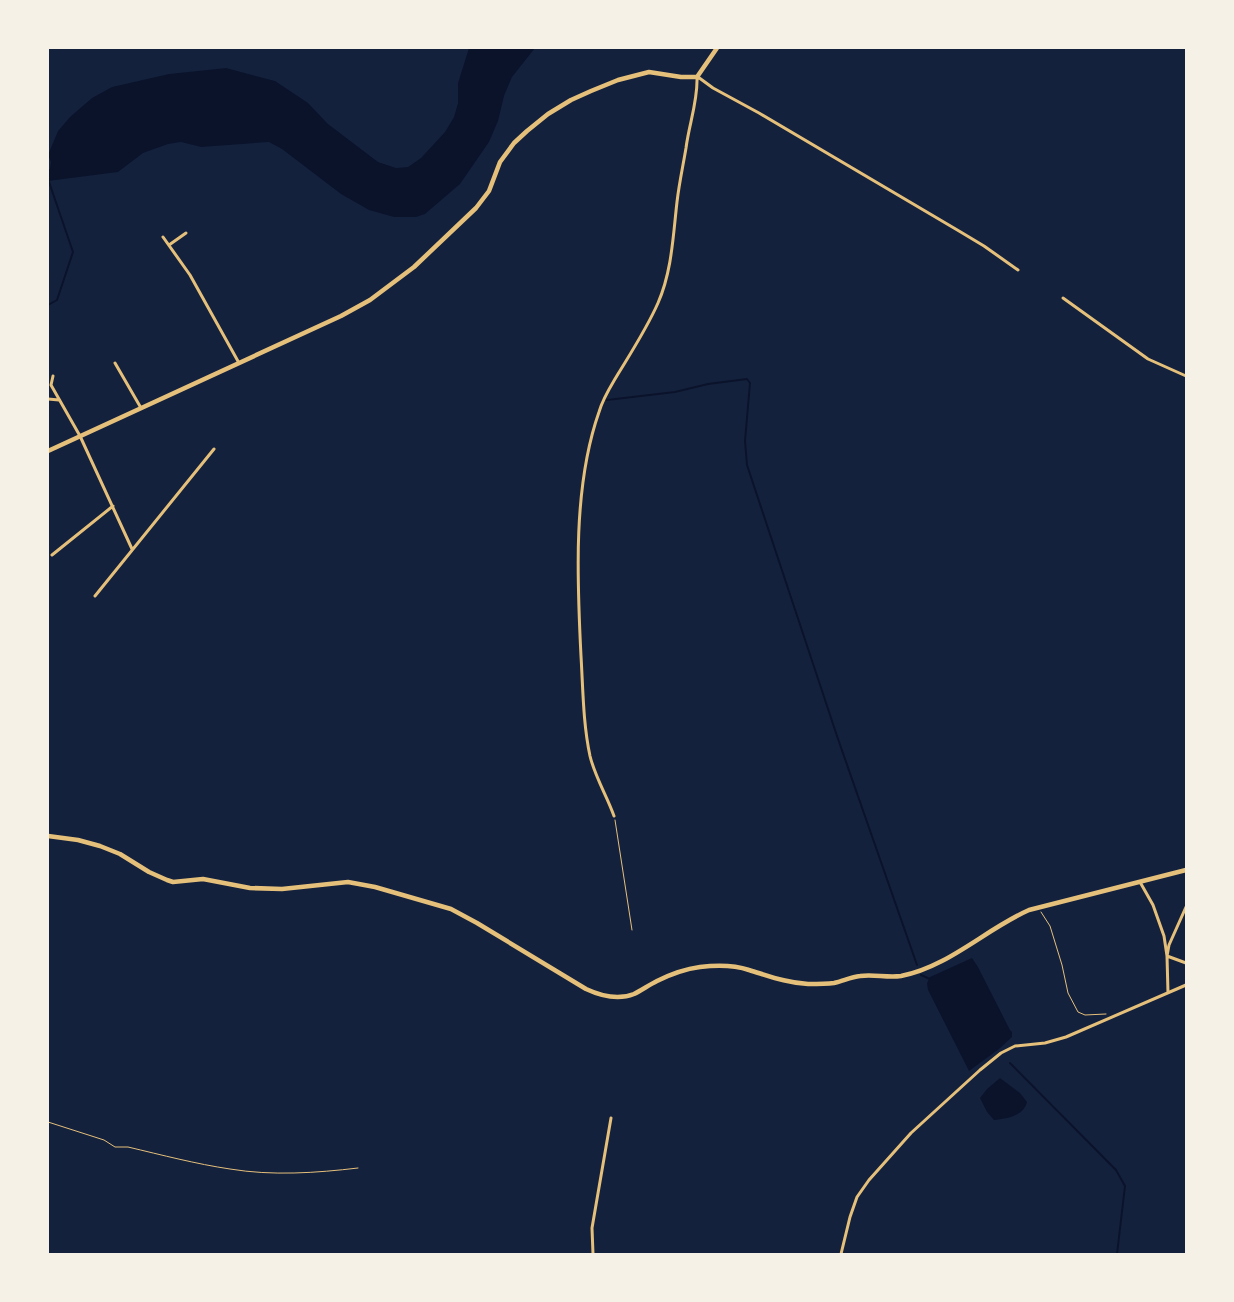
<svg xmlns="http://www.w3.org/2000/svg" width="1234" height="1302" viewBox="0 0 1234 1302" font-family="'Golos Text',sans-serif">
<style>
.water{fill:#0b132b}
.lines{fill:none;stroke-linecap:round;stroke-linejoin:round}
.stream{stroke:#0b132b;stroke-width:2}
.path{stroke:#e5c07b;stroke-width:1}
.minor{stroke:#e5c07b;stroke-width:3}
.tertiary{stroke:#e5c07b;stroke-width:4.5}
</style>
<rect width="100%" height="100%" fill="#14213d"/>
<path class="water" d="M469 48H535L512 77 504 96 498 121 489 142 460 184 425 214 416 217H394L369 210 341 194 282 149 269 142 201 147 181 142 168 144 143 153 118 172 48 181 51 162 48 155 58 131 70 117 92 98 112 87 169 74 226 68 275 81 308 103 328 124 378 162 396 168 408 167 421 158 445 132 454 117 458 103V83Z
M972 958 978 967 1010 1030 1012 1032V1037L999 1049 969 1071 928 990 927 983 930 977Z
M1000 1078 1020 1093 1027 1102C1024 1116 1006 1119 994 1120L987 1112 980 1098 987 1089Z"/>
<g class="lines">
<path class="stream" d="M48 176 49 170H52
M48 179 73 252 57 300 48 305
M607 400 675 392 708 384 747 379 750 383 745 441 747 465 838 739 917 965
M921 975 930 979
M1010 1063 1116 1170 1125 1186 1117 1254"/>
<path class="path" d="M615 820 632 930
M1041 912 1050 926 1062 965 1068 993 1078 1012 1085 1015 1106 1014
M48 1122 104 1140 115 1147H128C162 1155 196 1164 230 1169 272 1176 316 1173 358 1168"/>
<path class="minor" d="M698 77 713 88 759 113 959 231 984 246 1018 270
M163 237 190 275 239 363
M169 245 186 233
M1063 298 1148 359 1186 376
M115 363 141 408
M53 376 51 385 80 436 132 549
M48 399 59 400
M52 555 113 506
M95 596 214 449
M614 816C607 796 595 777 590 756 583 723 583 689 581 656 577 578 573 486 599 412 603 398 611 386 618 374 632 351 647 328 658 303 672 271 673 236 677 202 679 184 683 166 686 148 689 124 698 101 697 77
M1140 882 1153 905 1164 936 1167 956 1186 963
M1168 993 1167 956 1169 945 1186 907
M593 1254 592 1228 611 1118
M841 1254 850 1217 857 1197 869 1180 911 1133 980 1070 1001 1053 1015 1046 1045 1043 1066 1037 1186 985"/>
<path class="tertiary" d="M48 451 341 316 370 300 414 267 476 208 489 191 500 162 514 143 527 131 548 114 571 100 591 91 618 80 649 72 681 77H697L717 48
M48 836 78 840 100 846 120 854 149 872 167 880 173 882 203 879 250 888 282 889 348 882 375 887 451 909 477 923 586 989C601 996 619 1000 634 994 642 990 649 985 657 981 671 974 685 969 700 967 716 965 734 965 749 970 769 976 787 983 808 984 817 984 826 984 834 983 843 981 851 977 860 976 874 974 887 978 901 976 948 967 986 929 1029 910L1186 870"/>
</g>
<rect width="1234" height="1302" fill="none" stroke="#f6f1e7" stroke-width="98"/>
</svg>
